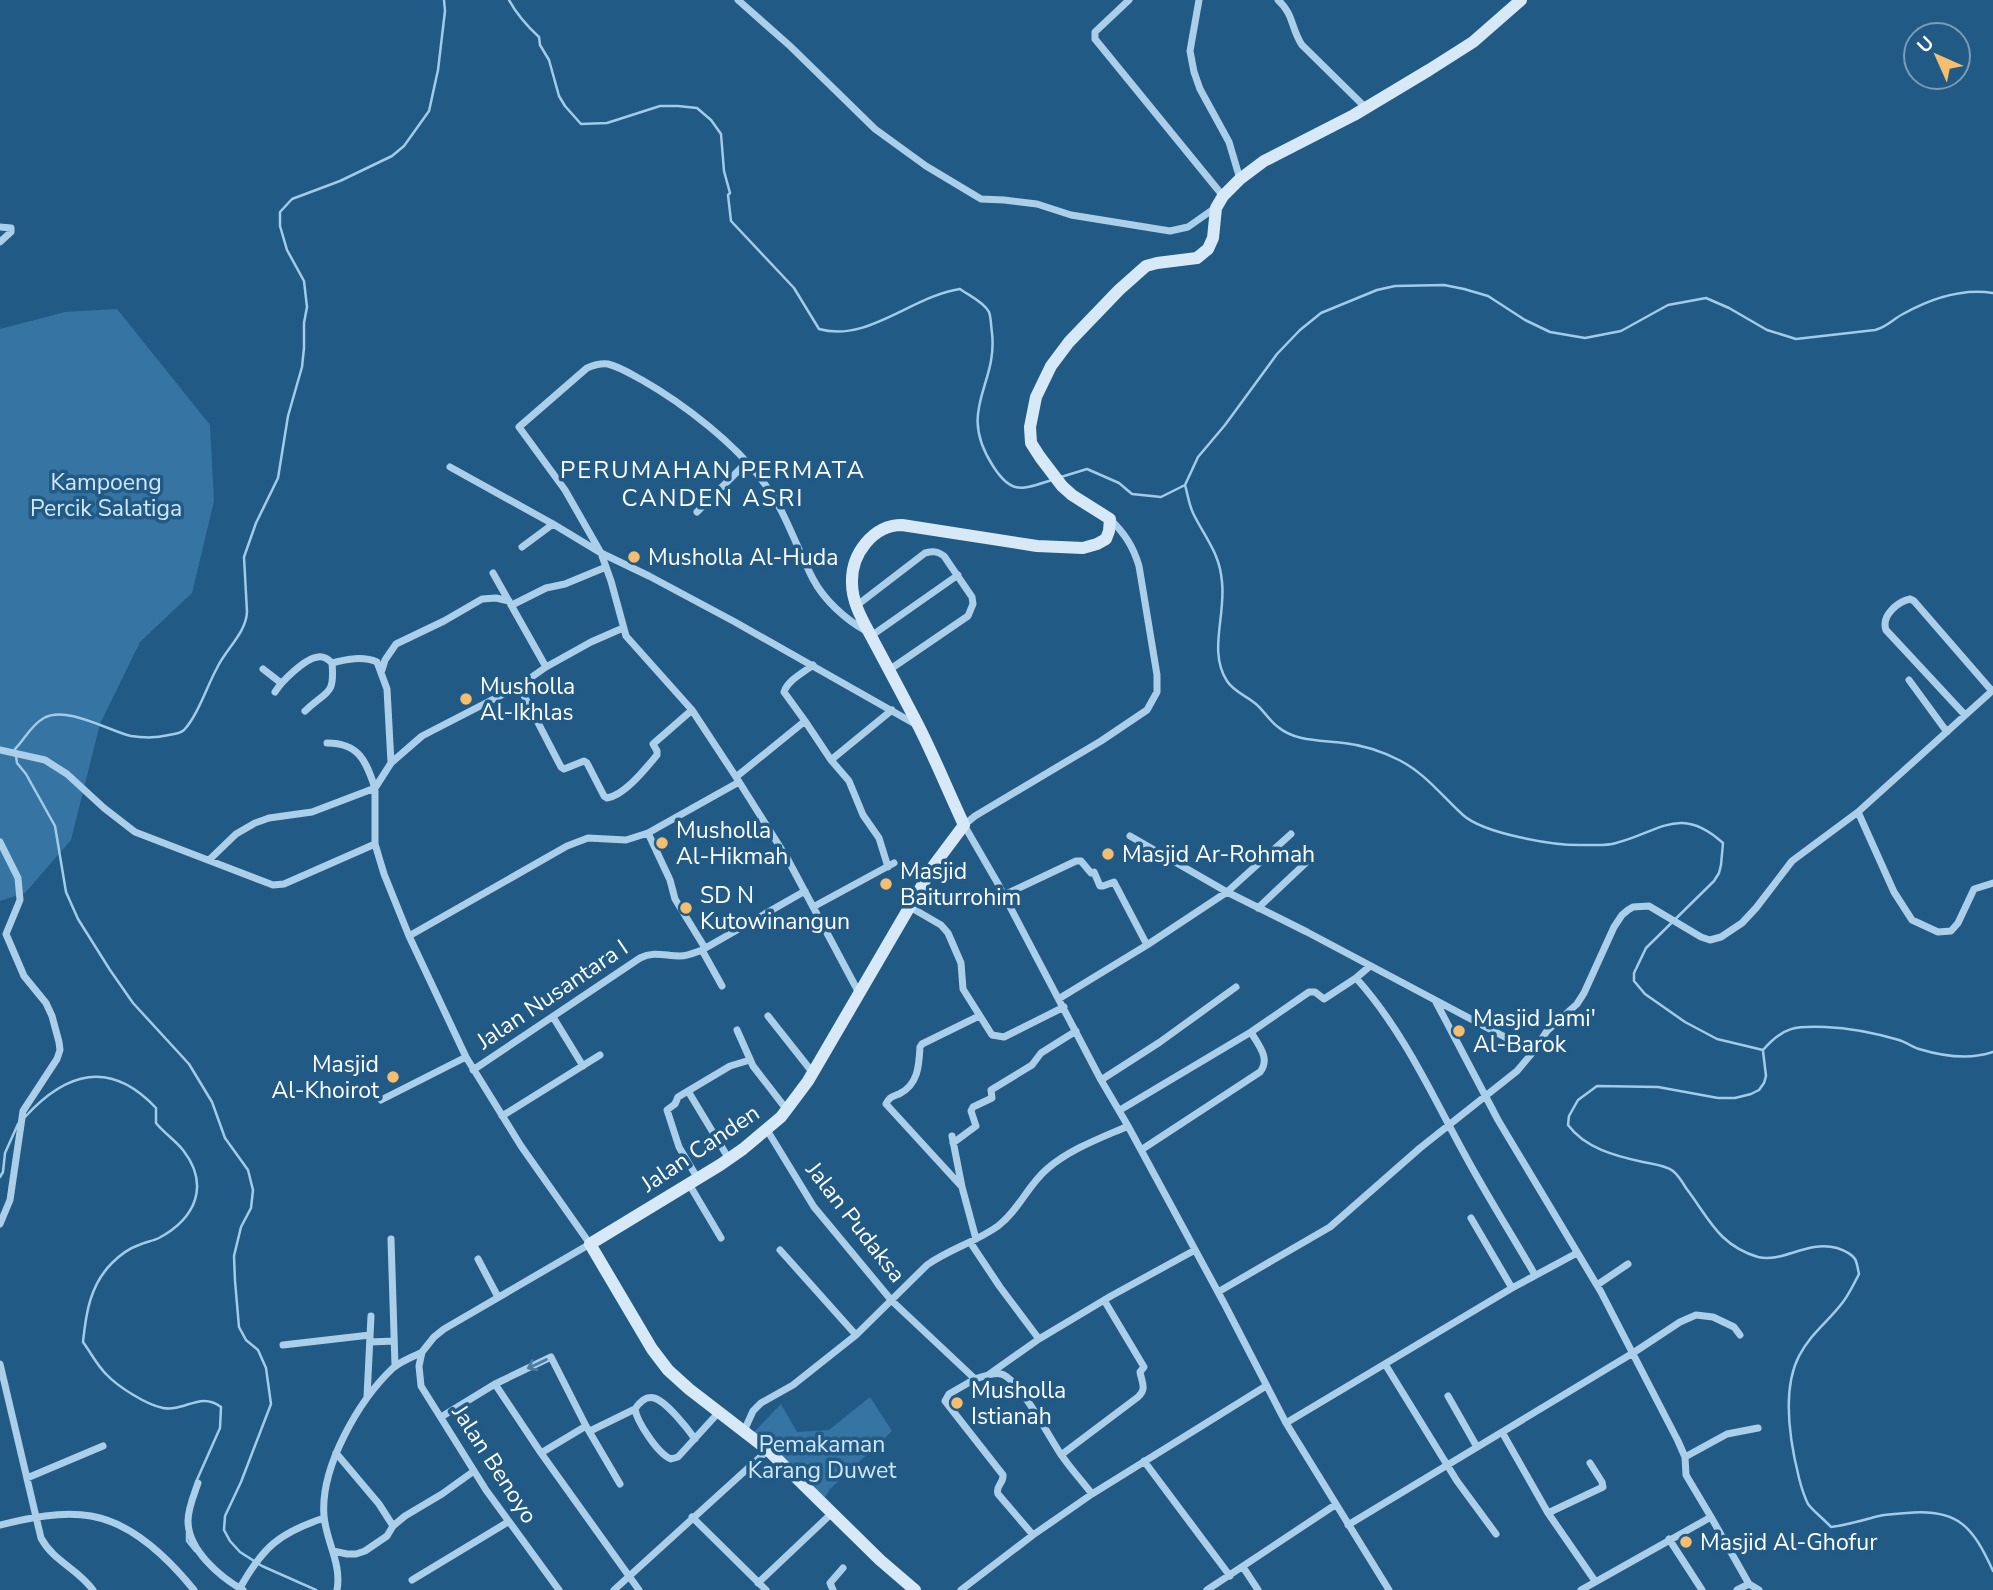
<svg xmlns="http://www.w3.org/2000/svg" width="1993" height="1590" viewBox="0 0 1993 1590" font-family="'Nunito Sans',sans-serif">
<style>
.green{fill:#3674a3}
.lines{fill:none;stroke-linecap:round;stroke-linejoin:round}
.stream{stroke:#a0ccea;stroke-width:2.5}
.street{stroke:#accfe9;stroke-width:7}
.secondary{stroke:#d7e9f7;stroke-width:12}
.oneway{stroke:#4b7da4}
.poi-dot{fill:#f5be6e;stroke:#225a86;stroke-width:2.5}
.labels{text-anchor:middle;stroke-width:7;stroke-linejoin:round;paint-order:stroke}
.park-label{font-size:23px;fill:#d0e7f7;stroke:#225a86}
.poi-label{font-size:23px;fill:#fff;stroke:#225a86;text-anchor:start}
.street-label{font-size:23px;fill:#fff;stroke:#225a86}
.neighbourhood-label{font-size:24px;letter-spacing:2px;fill:#fff;stroke:#225a86}
</style>
<rect width="100%" height="100%" fill="#225a86"/>
<path class="green" d="M117 309 210 425 214 501 192 593 140 642 100 724 71 840 25 893 0 901V329L65 312Z
M870 1397 892 1431 830 1489 824 1499 754 1432 781 1404 797 1432 829 1430Z"/>
<g class="lines">
<path class="stream" d="M509 0C517 15 527 26 539 37L540 45 549 60 559 96 565 106 581 124 607 123 660 106H678L697 108 711 120 721 134 724 171 730 193 728 195 731 221 794 288 819 329C867 343 912 296 960 289 968 295 984 302 989 312 991 317 991 326 992 333 998 386 956 409 993 466 1012 496 1023 489 1052 480
M1061 477 1087 469 1119 483 1132 494 1161 497 1185 485 1198 457 1225 425 1277 354 1300 330 1321 313 1377 290 1395 286 1444 285 1464 289 1488 296 1525 320 1550 332 1585 338 1621 331 1668 305 1706 298 1729 308 1767 330 1796 339 1875 330C1887 327 1893 319 1903 314 1930 299 1962 288 1993 293
M1185 485C1188 495 1189 506 1194 515 1206 539 1220 554 1222 582 1226 615 1208 652 1227 681 1234 692 1247 696 1256 704 1264 711 1270 721 1278 727 1296 742 1322 740 1344 743 1362 745 1383 752 1399 760 1425 773 1442 796 1463 815 1484 834 1556 846 1584 845 1594 845 1607 846 1616 843 1660 832 1680 804 1723 843L1721 865 1719 873 1714 881 1646 948 1634 973V981L1645 994 1685 1022 1717 1039 1763 1050C1784 1026 1796 1026 1825 1027 1851 1028 1875 1033 1899 1040 1906 1042 1912 1047 1919 1049 1942 1056 1970 1060 1993 1052
M1763 1051 1766 1076 1764 1083 1759 1090 1751 1094 1735 1098H1718L1658 1087 1597 1086 1578 1100 1569 1116 1568 1125C1585 1148 1615 1156 1643 1162 1652 1164 1665 1165 1673 1171 1678 1175 1683 1183 1686 1188 1709 1218 1718 1245 1758 1257 1783 1263 1807 1240 1837 1248 1843 1250 1851 1253 1855 1259 1857 1262 1858 1270 1859 1274 1854 1284 1849 1294 1843 1302 1828 1322 1811 1333 1799 1356 1781 1391 1790 1442 1799 1478 1801 1486 1804 1496 1808 1504 1814 1512 1824 1519 1831 1527 1848 1525 1863 1520 1879 1516 1888 1514 1898 1514 1907 1513 1958 1508 1973 1527 1993 1571
M25 1117C66 1072 110 1059 156 1108V1123C164 1133 175 1140 183 1150 210 1185 196 1218 159 1238 153 1241 145 1242 139 1245 130 1248 119 1256 112 1263 90 1285 86 1313 83 1342 91 1353 97 1365 106 1374 118 1387 147 1405 163 1408 185 1412 200 1391 221 1407L220 1428 196 1482
M0 1177 3 1172 5 1153 18 1124
M187 1533V1541L195 1551
M316 1590 262 1566 240 1552 230 1541 224 1530 225 1516 241 1482 271 1404 266 1368 258 1350 246 1340 239 1327 235 1281 234 1256 241 1227 251 1208 253 1190 248 1170 225 1138 212 1102 189 1064 133 1003 110 970 78 919 66 892 55 826 26 774 17 763 15 749C25 739 31 725 44 718 66 705 109 731 131 736 144 738 157 738 169 735 175 734 179 734 184 730 198 715 207 686 217 668 226 649 246 633 247 612L244 557 256 523 278 478 288 416 302 367 304 348V323L307 307 304 281 287 250 280 226V212L292 199 340 181 392 156 404 146 429 111 438 70 445 11 444 0"/>
<path class="street" d="M738 0 790 46 875 129 926 166 981 199 1004 200 1037 204 1071 215 1170 231 1188 227 1215 208
M1129 0 1095 32V39L1223 196
M1199 0 1190 51 1194 72 1200 89 1229 142 1240 179
M1278 0C1294 14 1291 29 1302 45L1366 108
M0 227 11 228V232L0 242
M450 467 553 524 601 553 649 576 735 622 915 724
M697 512 747 462
M1110 519C1125 534 1133 546 1139 566L1157 675V692L1147 710 1101 741 975 816 964 825 997 882 1101 1080 1128 1126 1225 1305 1286 1423 1389 1590
M522 547 553 524
M493 573 546 667
M512 605 546 588 565 584 606 567
M856 606 925 553C933 551 937 551 944 556L972 597 973 604 968 616 889 670
M871 636 958 575
M263 669 281 683
M382 670 385 660 396 644 444 621 482 599 496 598 509 601
M1909 680 1947 732
M519 686 561 767 564 769 584 761 587 763 604 796 607 798C625 795 645 769 657 755V751L653 744 692 710
M275 692C281 682 305 658 318 657 324 656 328 659 332 663 347 659 363 656 377 662L387 689 391 763
M305 711C327 690 335 696 332 663
M1965 715 1886 630C1881 616 1897 602 1910 599L1914 601 1992 691
M805 721 784 692C788 680 803 673 813 665
M0 750 45 760 67 774 104 808 135 832 273 885 284 884 375 844
M831 760 849 781 863 815 879 838 888 867
M736 777 805 721 831 760 892 710
M1858 812 1894 892 1912 920 1938 932 1951 931 1958 923 1974 889 1993 883
M648 833 670 880 675 899 705 948
M1130 836 1227 892 1307 932 1533 1052
M0 842 18 878 20 900 6 934 24 976 46 1003 52 1016 59 1042 60 1050 57 1059 23 1111 10 1200 0 1224
M209 860 236 834 255 823 269 818 312 812 375 788C366 761 359 743 327 743
M1004 895 1076 861H1081L1091 873 1094 872 1100 886H1103L1114 882 1147 945
M813 907 894 863
M910 907 941 925 948 933 961 963 963 989 992 1035 1004 1037 1064 1007
M1258 908 1311 858
M409 936 567 846 588 838 626 840 648 833 739 782
M702 950 722 986
M1356 978C1403 1030 1432 1095 1465 1155 1487 1196 1512 1235 1535 1275
M859 993 787 858 736 777 692 710 626 636 611 581 601 553 565 490 519 427 587 368C594 365 600 363 608 364 620 367 631 374 642 380 684 404 736 444 764 483 786 512 796 547 813 579 824 600 845 619 866 631
M1060 998 1147 945 1227 892 1291 834
M1436 1002 1498 1120 1601 1292 1678 1441 1685 1457 1686 1475 1711 1517 1581 1590
M768 1016 813 1073
M553 1017 583 1066
M737 1030 753 1066 787 1110
M473 1070 640 958C654 951 665 956 680 956 688 956 694 953 702 950L805 891
M1101 1080 1160 1042 1236 987
M688 1091 729 1159
M381 1100 466 1057
M1120 1110 1251 1032 1309 992H1315L1324 999 1356 978 1370 966
M502 1116 600 1055
M767 1130 814 1207 829 1225 892 1301 975 1379C982 1377 993 1372 1001 1374 1019 1378 1050 1439 1062 1456 1071 1469 1082 1481 1092 1494
M952 1136 962 1187 976 1239
M953 1143 976 1126 971 1111 973 1107 992 1098 991 1090 1032 1065 1041 1053 1076 1031
M1141 1150 1260 1072C1271 1058 1258 1045 1251 1032
M698 1179 679 1147 667 1110 675 1104 678 1097 688 1091 730 1066 750 1060
M689 1184 721 1238
M962 1187 886 1104C889 1097 892 1097 899 1094 918 1085 919 1066 920 1047L922 1044 979 1016
M1471 1218 1512 1288
M391 1239 395 1365
M970 1242 1000 1287 1039 1339
M780 1250 856 1335
M478 1259 498 1297
M1597 1285 1628 1264
M1218 1292 1330 1227 1420 1148 1517 1071 1533 1052 1547 1031 1577 1004 1584 993 1614 927 1622 915 1628 910 1633 907 1649 906 1701 937 1710 940 1721 937 1742 923 1756 908 1792 861 1858 812 1993 690
M370 1342 394 1341
M283 1345 370 1335
M0 1364 41 1538C54 1562 77 1568 93 1590
M1385 1364 1457 1481 1496 1534
M988 1375 1039 1339 1111 1296 1195 1250
M975 1379 949 1394 945 1401 1003 1475C1004 1483 995 1486 998 1494L1033 1535
M495 1384 541 1453 586 1426
M1448 1396 1477 1447
M367 1397 371 1316
M635 1409C639 1403 646 1396 654 1398 666 1401 688 1429 695 1439
M441 1417 495 1384 551 1357 586 1426 620 1484
M1286 1423 1512 1288 1577 1253
M590 1431 635 1409C637 1422 658 1454 671 1459L678 1457 719 1412
M744 1431 753 1411 761 1403 793 1385 856 1335 927 1265C949 1249 976 1242 998 1226 1019 1210 1028 1185 1047 1169 1070 1149 1101 1138 1128 1126
M1502 1432 1548 1513 1595 1581
M336 1453 379 1504 393 1526
M541 1453 639 1590
M1061 1455 1138 1397C1147 1389 1142 1383 1140 1372L1144 1367 1104 1300
M1685 1457 1727 1434 1758 1428
M1144 1461 1230 1576
M27 1478 103 1446
M198 1483C194 1495 188 1508 188 1521 188 1550 220 1577 243 1590
M1548 1513 1603 1487 1602 1482 1590 1463
M692 1517 766 1590
M1711 1517 1749 1584
M0 1525C29 1518 61 1511 91 1516 133 1523 168 1558 194 1590
M1348 1525 1633 1353 1680 1322 1696 1315 1713 1317 1734 1327 1740 1335
M1669 1539 1702 1590
M333 1551 347 1554H356L365 1551 387 1536 393 1526 405 1516 442 1494 474 1471
M1243 1567 1258 1590
M412 1580 508 1522
M758 1583 832 1513
M240 1588C263 1547 279 1533 324 1518
M337 1590C342 1564 326 1541 324 1516 320 1467 359 1400 393 1368 401 1361 413 1357 422 1352
M559 1590 486 1490 421 1386 419 1366 422 1352 434 1337 444 1329 590 1244 521 1146 466 1057 409 936 384 874 375 844V788L391 763 422 736 519 686 546 667 591 642 623 628
M614 1590 768 1450
M833 1590 830 1583 843 1568
M961 1590 1033 1535 1092 1494 1266 1386
M1207 1590 1335 1505
M1737 1590 1749 1584 1759 1590"/>
<path class="secondary" d="M915 1590 880 1560 768 1450 689 1389 668 1370 652 1349 590 1244 720 1165 743 1149 781 1117 808 1081 934 865 964 825C948 791 934 756 917 723 902 694 887 666 872 638 863 621 852 603 852 583 851 554 873 525 902 525L1037 546 1083 548 1097 544 1106 539 1109 531 1110 519 1072 495 1062 486 1040 457 1031 443 1030 427 1036 397 1051 366 1069 342 1119 290 1146 266 1157 263 1197 258 1208 249 1213 238 1216 208 1223 196 1240 179 1264 161 1354 115 1429 70 1473 42 1521 0"/>
</g>
<defs><path id="oneway-shaft" d="M-6 0H5M1.5-3L5.5 0L1.5 3" fill="none" stroke-width="1.6" stroke-linecap="round" stroke-linejoin="round" transform="scale(1.75)"/></defs>
<use class="oneway" href="#oneway-shaft" transform="translate(537 1364) rotate(154)"/>
<g class="poi-dot">
<circle cx="634" cy="557" r="7"/>
<circle cx="466" cy="699" r="7"/>
<circle cx="662" cy="843" r="7"/>
<circle cx="1108" cy="854" r="7"/>
<circle cx="886" cy="884" r="7"/>
<circle cx="686" cy="908" r="7"/>
<circle cx="1459" cy="1031" r="7"/>
<circle cx="393" cy="1077" r="7"/>
<circle cx="957" cy="1403" r="7"/>
<circle cx="1686" cy="1542" r="7"/>
</g>
<g class="labels">
<g class="park-label">
<text x="106" y="490">Kampoeng<tspan x="106" dy="26">Percik Salatiga</tspan></text>
<text x="822" y="1452">Pemakaman<tspan x="822" dy="26">Karang Duwet</tspan></text>
</g>
<g class="poi-label">
<text x="648" y="565">Musholla Al-Huda</text>
<text x="480" y="694">Musholla<tspan x="480" dy="26">Al-Ikhlas</tspan></text>
<text x="676" y="838">Musholla<tspan x="676" dy="26">Al-Hikmah</tspan></text>
<text x="1122" y="862">Masjid Ar-Rohmah</text>
<text x="900" y="879">Masjid<tspan x="900" dy="26">Baiturrohim</tspan></text>
<text x="700" y="903">SD N<tspan x="700" dy="26">Kutowinangun</tspan></text>
<text x="1473" y="1026">Masjid Jami'<tspan x="1473" dy="26">Al-Barok</tspan></text>
<text x="379" y="1072" text-anchor="end">Masjid<tspan x="379" dy="26">Al-Khoirot</tspan></text>
<text x="971" y="1398">Musholla<tspan x="971" dy="26">Istianah</tspan></text>
<text x="1700" y="1550">Masjid Al-Ghofur</text>
</g>
<g class="street-label">
<text transform="translate(552 994) rotate(-34)" y="8">Jalan Nusantara I</text>
<text transform="translate(700 1148) rotate(-34)" y="8">Jalan Canden</text>
<text transform="translate(856 1222) rotate(52)" y="8">Jalan Pudaksa</text>
<text transform="translate(495 1464) rotate(57)" y="8">Jalan Benoyo</text>
</g>
<g class="neighbourhood-label">
<text x="713" y="478">PERUMAHAN PERMATA<tspan x="713" dy="28">CANDEN ASRI</tspan></text>
</g>
</g>
<g transform="translate(1937 56) rotate(315)"><circle r="33" fill="#225a86" stroke="#7a9cb6" stroke-width="2"/>
<path d="M0-5L12 26L0 18L-12 26Z" fill="#f5be6e"/>
<text y="-10" font-size="19" font-weight="bold" text-anchor="middle" fill="#ffffff">U</text>
</g>
</svg>
